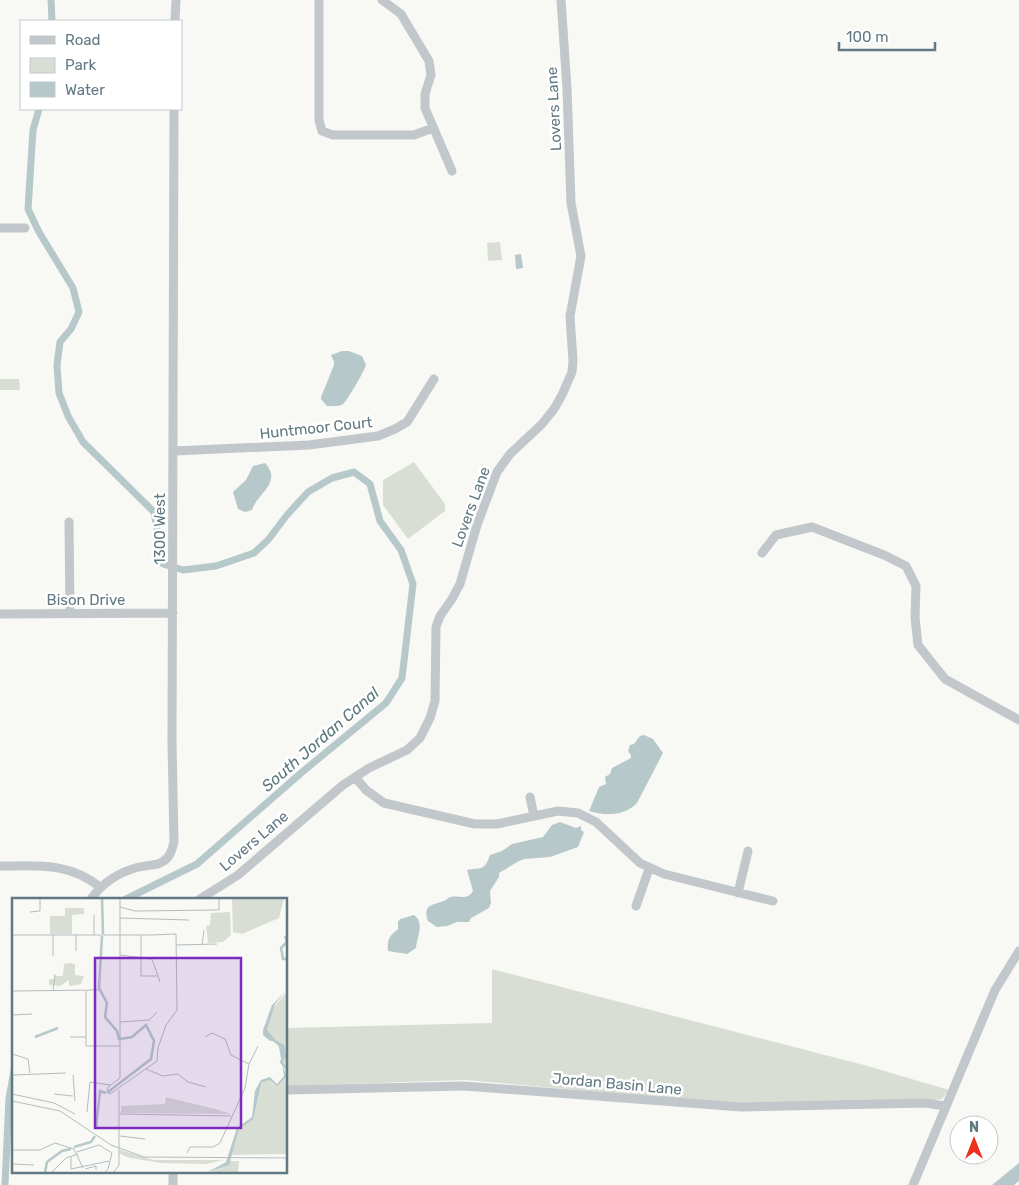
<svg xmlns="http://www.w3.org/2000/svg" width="1019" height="1185" viewBox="0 0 1019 1185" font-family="Rubik,sans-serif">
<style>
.green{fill:#d9ded4}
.water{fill:#b7c8ca}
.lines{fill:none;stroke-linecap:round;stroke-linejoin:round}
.canal{stroke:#b7c8ca;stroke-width:7}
.minor{stroke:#c1c7ca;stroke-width:9}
.labels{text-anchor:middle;stroke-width:5;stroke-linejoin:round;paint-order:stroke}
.street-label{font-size:15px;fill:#617982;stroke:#fff}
.water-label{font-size:16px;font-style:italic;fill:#5c787c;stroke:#fff}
.inset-river{fill:none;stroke:#b7c8ca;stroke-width:2.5}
.inset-road{fill:none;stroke:#b3bdc0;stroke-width:1}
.view{fill:#7b2cbf;fill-opacity:0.15;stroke:#7b2cbf;stroke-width:2.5}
.inset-edge{fill:none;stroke:#617982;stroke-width:2.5}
</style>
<rect width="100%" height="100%" fill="#f8f8f5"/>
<path class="green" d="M500 242 502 260 488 261 487 243Z
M0 379H19L20 390H0Z
M414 462 445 504V511L408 539 383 505V480Z
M492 969 864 1065 949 1090 942 1099 935 1100 759 1103 710 1102 466 1080 286 1086V1028L492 1023Z"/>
<path class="water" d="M521 254 523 268 516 269 515 255Z
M342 351H349L362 356 366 365C365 370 347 401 343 404 339 407 333 406 327 406L321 399V397L334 365V362L331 355Z
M265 463C283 483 257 493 252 510L245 512 238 509 233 492 246 480 253 466Z
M644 735 653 739 663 753 637 803C625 816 605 816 589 811L599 787 606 784 605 777 610 774 612 768 631 758V755L628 751 630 745 634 744 640 736Z
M560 822 576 828 581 826V830L584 832 578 847 550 857 525 859 519 861 499 873V877L490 891 491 903 489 908 471 918 469 922H457L447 926 437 927 428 921C422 904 433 905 444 901 447 900 448 897 451 897 459 895 467 901 473 891L467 870C481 867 484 872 490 855L502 851 512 844 543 837 552 825Z
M414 915C425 923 417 936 416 948L407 954 388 951C387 940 389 936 398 929V922L400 919Z
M1019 1163V1181L1014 1185H992Z"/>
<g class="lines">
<path class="canal" d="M51 0 52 21
M39 109 33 130 28 209 39 232 73 288 79 312 71 329 60 342 57 365 59 393 68 416 83 442 154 512 163 564 183 570 216 566 254 553 268 540 287 515 308 492 332 478 354 472 370 484 380 521 401 550 413 584 402 678 386 703 301 773 197 864 126 899
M5 1185 9 1098 14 1071"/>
<path class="minor" d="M319 0V120L322 131 333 135H414L433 128
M382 0 401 14 429 61 431 75 425 94V108L452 171
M175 21 176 0
M0 228H25
M174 451 309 445 378 436 395 429 407 422 434 379
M69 522 70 613
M762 553 776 535 812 527 884 555 906 566 916 586 915 617 918 645 945 679 1019 720
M0 614 173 613
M355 777 366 790 384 803 475 824H497L558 811 578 813 596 822 640 863 664 874 773 901
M530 797 534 816
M0 866C38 866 69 862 100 887
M738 893 748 851
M91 899C103 882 119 872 139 867 147 865 156 866 162 862 170 858 172 850 174 842L172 742 174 109
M200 899 238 875 343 785 369 768 407 750 420 738 430 718 435 701 436 627 440 616 452 599 460 584 477 525 497 472 510 454 542 424 554 409 562 395 572 372 573 361 570 316 581 256 571 203 567 88 561 0
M636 906 649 869
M286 1090 464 1086 741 1107 925 1103 945 1106
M173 1185V1171
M913 1185 995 990 1019 951"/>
</g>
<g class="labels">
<g class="street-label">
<text transform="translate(554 109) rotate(-93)" y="5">Lovers Lane</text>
<text transform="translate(316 428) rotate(-6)" y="5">Huntmoor Court</text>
<text transform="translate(471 507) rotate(-70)" y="5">Lovers Lane</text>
<text transform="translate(160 529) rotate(-90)" y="5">1300 West</text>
<text x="86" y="605">Bison Drive</text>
<text transform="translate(254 841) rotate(-40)" y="5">Lovers Lane</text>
<text transform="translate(617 1084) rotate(5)" y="5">Jordan Basin Lane</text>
</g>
<g class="water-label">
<text transform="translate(320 739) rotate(-41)" y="6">South Jordan Canal</text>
</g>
</g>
<g transform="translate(12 898)">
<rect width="275" height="275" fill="#f8f8f5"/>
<path d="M220 0H272L267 20 230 36 221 34ZM53 10H72V16L60 17V36H38V18H53ZM218 14 219 37 211 44 196 45 194 28 198 27 199 15ZM58 65 63 66V77L72 78 69 86 57 88V82L48 88 37 87V81H42V78H51L52 66ZM275 94V256L218 257 226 232 241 222 251 182 260 181 261 186H267L274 179 270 151 254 136 260 111ZM154 199 207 212 219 216 109 215V208L153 206ZM108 252 142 262H211L194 266 149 265 118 260 106 255ZM217 263H227L226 275H197L216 267Z" fill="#d9ded4"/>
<path d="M275 92 263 106 255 132 272 152 271 169 275 178 265 188 258 182 250 184 241 222 227 231 217 267 194 275 214 264 225 230 240 219 243 193 249 182 258 179 265 186 272 178 267 149 262 142 258 143 251 137V132L260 107Z" fill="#b7c8ca"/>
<path class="inset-river" d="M90 0 91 36M90 38 87 90 95 105 93 119 105 133 107 141 120 139 134 127 142 143 139 161 96 194M273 38 275 44 269 50 271 61H275M23 139 46 130M256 139 271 148 273 158 269 164 275 171M84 230 88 193 94 195M62 249 79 244 83 238M33 275 35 264 50 253 59 251"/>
<path class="inset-road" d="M108 9 123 13 207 12V0M18 14 28 13V0M82 17V37M108 20 177 22M0 37H139L164 36 165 112 154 127 146 150 145 163 98 196 95 194 96 189 108 180V0M41 37V58M129 37V78H145M164 47 205 46M190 47 192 32M64 53V37M108 57 140 61 148 84M0 93 87 92M41 93 43 76M74 93V148H108M0 117 20 116M108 124 137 122 145 114M58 139H74M193 139 200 135 213 141 219 157 237 166M0 156 16 161 18 175M134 171 151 178 166 176 176 184 194 189M1 177 54 175M61 177 63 203M0 196 42 205 63 216M42 196 61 198M0 203 48 213 99 247 132 259 275 260M75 214 78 184 98 187M108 216 219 218M108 238 133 241M0 252H28L43 245 62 251 71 270M65 254 87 247 100 255 96 271 92 275M175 255 178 249H201L208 245 233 190 237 166 246 148M59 259V271L97 263M0 266 22 267M73 271 84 268V272M39 275 54 260 66 256M101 275 107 267V192M235 275H265"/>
<path class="view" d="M83 60H229V230H83Z"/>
<rect width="275" height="275" class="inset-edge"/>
</g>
<rect x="20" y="20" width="162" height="90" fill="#ffffff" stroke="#c0c9cd"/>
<rect x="30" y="36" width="25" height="8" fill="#c1c7ca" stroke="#c0c9cd"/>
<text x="65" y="45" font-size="15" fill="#617982">Road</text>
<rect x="30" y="58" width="25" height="15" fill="#d9ded4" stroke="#c0c9cd"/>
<text x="65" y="70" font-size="15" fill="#617982">Park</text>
<rect x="30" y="82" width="25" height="15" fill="#b7c8ca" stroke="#c0c9cd"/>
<text x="65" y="95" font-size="15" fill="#617982">Water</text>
<g transform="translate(974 1140)"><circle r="24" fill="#ffffff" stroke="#c0c9cd"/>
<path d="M0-4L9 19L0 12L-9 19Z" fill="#ef2f1e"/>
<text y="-8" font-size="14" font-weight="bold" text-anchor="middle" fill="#617982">N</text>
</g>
<path d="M839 42v8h96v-8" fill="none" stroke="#617982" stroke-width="2.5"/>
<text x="846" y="42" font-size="15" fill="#617982" stroke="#ffffff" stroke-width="4" paint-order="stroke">100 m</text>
</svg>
